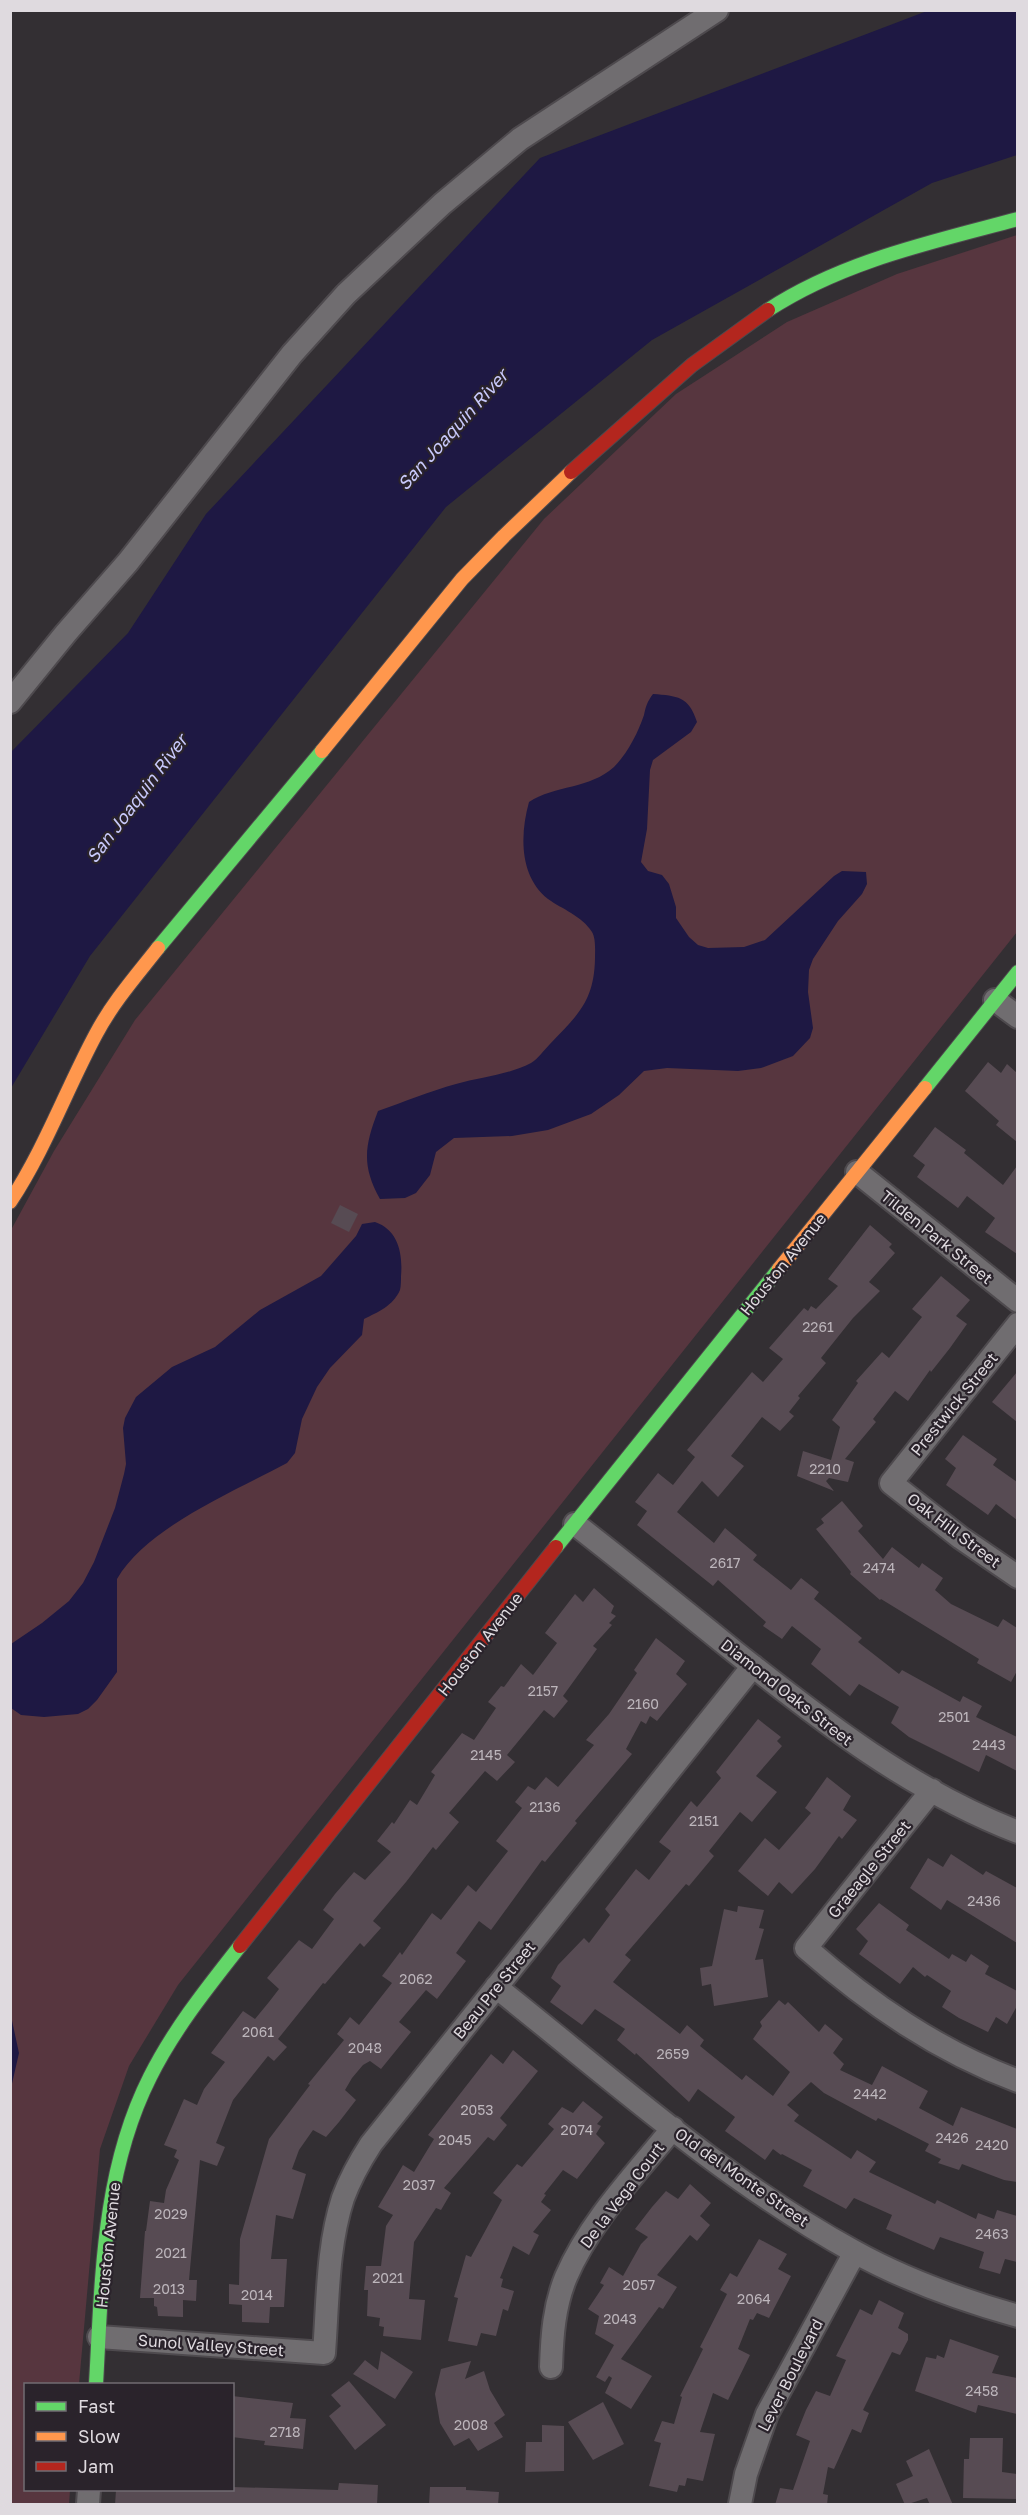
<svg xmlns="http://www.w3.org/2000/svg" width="1028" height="2515" viewBox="0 0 1028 2515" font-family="'Golos Text',sans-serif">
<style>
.green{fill:#57363f}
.water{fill:#1e1843}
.building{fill:#574b53}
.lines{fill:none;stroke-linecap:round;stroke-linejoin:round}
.street-casing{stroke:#4e4a4e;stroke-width:26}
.fast-casing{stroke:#4e4a4e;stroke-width:16}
.slow-casing{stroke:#4e4a4e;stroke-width:16}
.jam-casing{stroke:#4e4a4e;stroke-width:16}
.street{stroke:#706d70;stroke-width:22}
.fast{stroke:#63d668;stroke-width:14}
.slow{stroke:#ff974d;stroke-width:14}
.jam{stroke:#b3261e;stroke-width:14}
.labels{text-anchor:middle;stroke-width:4.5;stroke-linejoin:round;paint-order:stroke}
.number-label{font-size:14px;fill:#bdb6bc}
.street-label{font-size:16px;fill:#dfdadf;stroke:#2a232b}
.water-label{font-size:18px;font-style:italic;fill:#c8c9fb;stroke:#2a232b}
</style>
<rect width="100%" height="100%" fill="#332f33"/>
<path class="green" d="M1017 235V932L178 1985 129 2066 100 2149 79 2384H26V2490H70L69 2504H11V1230L54 1151 135 1020 544 519 676 394 787 322 897 274Z"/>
<path class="water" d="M927 11H1017V155L932 183 652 340 446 507 90 956 11 1088V752L128 633 206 514 540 158Z
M653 694C677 696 689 696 697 722L691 732 653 760 650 770 647 829 641 862 648 871 662 875 669 884 676 907V918L689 937 698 945 708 948 744 947 765 940 834 876 842 871 866 872 867 884 862 894 838 921 813 959 809 970 808 992 813 1028 810 1038 793 1056 761 1068 738 1071 667 1068 644 1071 619 1095 591 1114 548 1130 512 1136 454 1138 436 1152 430 1175 416 1193 405 1198 380 1199C361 1165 365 1145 378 1111 404 1102 430 1091 456 1084 481 1077 508 1075 531 1063 538 1059 544 1050 550 1044 578 1015 594 1001 595 959 595 950 596 939 592 932 582 916 562 909 548 899 519 876 520 834 529 802 555 785 590 789 614 767 627 754 638 733 644 715 646 706 647 702 653 694Z
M375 1222C398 1230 403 1253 401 1276 401 1280 401 1286 400 1290 393 1306 378 1312 364 1319L362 1335 330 1368 317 1387 302 1419 295 1453 287 1463C235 1491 147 1527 117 1579V1672L97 1700 88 1709 78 1714 44 1717 21 1715 11 1708V1644L42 1623 69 1601 83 1583 94 1562 115 1508 124 1474 126 1464 123 1428 125 1418 136 1397 172 1367 215 1347 260 1310 321 1276 356 1236 362 1224Z
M11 2016 19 2053 11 2088Z"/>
<path class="building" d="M988 1062 1001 1073 1007 1064 1017 1073V1142L996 1125 999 1121 965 1091Z
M935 1127 966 1150 964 1153 1003 1185 1017 1166V1254L985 1232 995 1218 967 1196 958 1208 917 1177 925 1165 913 1156Z
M340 1205 358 1214 349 1232 331 1223Z
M870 1225 892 1244 889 1247 895 1253 869 1282 880 1291 853 1318 821 1358 826 1363 798 1396 800 1398 789 1412 794 1416 780 1431 762 1417 731 1456 744 1466 718 1497 702 1481 677 1512 714 1543 725 1528 757 1555 753 1560 791 1590 801 1578 819 1592 814 1599 862 1638 858 1642 899 1674 902 1670 960 1702 963 1696 982 1706 976 1717 1017 1737V1771L986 1755 979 1772 909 1737 891 1723 899 1707 859 1684 850 1696 811 1664 821 1649 792 1626 782 1639 763 1626 766 1622 718 1580 713 1586 637 1525 647 1511 635 1502 658 1473 673 1485 695 1457 687 1450 752 1372 763 1382 783 1359 769 1348 804 1308 808 1311 811 1306 816 1309 838 1286 828 1279Z
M941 1276 970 1300 956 1316 967 1324 950 1348 931 1372 930 1370 908 1401 895 1391 873 1419 876 1422 845 1459 854 1462 848 1482 829 1478 826 1481 834 1491 797 1476 803 1451 831 1460 840 1427 832 1420 858 1383 856 1381 882 1352 889 1358 922 1317 912 1309Z
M1017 1372V1422L992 1402Z
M963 1435 997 1459 993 1465 1017 1482V1520L996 1504 988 1515 946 1485 956 1468 945 1459Z
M842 1501 863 1526 858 1531 883 1559 892 1547 919 1568 922 1563 943 1578 935 1590 951 1604 998 1627 1003 1619 1017 1628V1671L1011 1682 977 1663 979 1659 881 1599 880 1600 850 1574 851 1572 816 1529 824 1523 821 1519Z
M594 1588 614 1606 611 1613 616 1616 609 1623 612 1625 593 1646 597 1649 563 1696 568 1701 554 1718 544 1710 507 1755 515 1762 497 1781 485 1771 449 1813 459 1822 436 1850 433 1847 406 1882 373 1921 381 1928 364 1947 360 1943 325 1984 323 1983 278 2039 287 2047 274 2061 268 2056 233 2100 216 2143 225 2147 217 2166 200 2160 189 2280H197L196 2301 183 2300V2317L158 2316 157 2307 154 2306V2298H140L145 2231H146L150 2201 164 2203 166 2190 179 2160 174 2157 177 2150 164 2145 184 2099 197 2105 204 2089 225 2062 211 2053 243 2011 255 2019 269 2002 279 1989 267 1978 299 1940 312 1949 334 1919 323 1910 335 1894 354 1872 365 1880 391 1852 377 1841 392 1822 394 1824 410 1800 417 1805 435 1775 431 1772 462 1733 474 1740 496 1708 488 1702 501 1686 504 1687 521 1664 533 1675 557 1643 545 1633 575 1594 583 1602Z
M656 1638 685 1661 676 1674 687 1684 657 1721 650 1716 646 1724 641 1721 626 1749 632 1754 575 1821 577 1823 545 1862 542 1860 491 1930 479 1921 456 1953 466 1961 437 1999 426 1990 399 2022 411 2032 381 2069 370 2061 363 2065 352 2078 345 2090 356 2100 339 2122 326 2137 313 2130 299 2150 292 2169 306 2174 293 2219 276 2215 271 2259H287L284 2307H270L269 2323 242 2322V2305L229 2304V2284L239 2285 240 2239 269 2139 310 2085 308 2084 344 2040 337 2034 350 2017 359 2025 392 1983 382 1976 400 1952 402 1955 432 1913 441 1920 468 1885 476 1892 508 1851 496 1841 522 1808 515 1802 528 1786 535 1790 546 1777 558 1787 594 1745 586 1740 609 1714 637 1673 634 1670Z
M758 1719 781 1737 777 1741 782 1746 756 1776 777 1792 752 1822 740 1812 709 1851 714 1856 689 1886 686 1884 625 1955 631 1960 613 1982 680 2034 687 2025 704 2040 700 2046 742 2080 746 2075 773 2096 790 2072 753 2039 762 2026 760 2022 779 2000 785 2005 788 2002 819 2032 825 2024 843 2039 833 2053 844 2064 840 2070 872 2085 882 2066 928 2091 919 2108 953 2126 961 2107 1017 2129V2182L1004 2180 962 2164 959 2170 938 2163 941 2159 925 2151 929 2144 878 2118 876 2121 824 2093 811 2082 787 2105 799 2115 794 2121 851 2159 857 2150 876 2162 869 2172 935 2204 937 2200 976 2219 978 2213 994 2219 997 2210 1017 2216V2262L1005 2259 1000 2274 979 2268 984 2252 940 2237 934 2250 886 2229 892 2215 854 2198 846 2209 803 2186 812 2170 782 2154 781 2155 773 2149 765 2160 725 2131 735 2117 698 2089 689 2102 636 2053 635 2055 617 2040 625 2029 595 2009 582 2025 550 2002 561 1986 551 1978 558 1965 584 1938 589 1943 610 1915 605 1909 636 1869 649 1880 671 1851 659 1842 691 1801 697 1807 721 1778 716 1772Z
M827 1777 851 1796 843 1810 857 1820 842 1839 839 1836 815 1869 792 1894 779 1882 768 1896 738 1871 765 1838 779 1850 811 1813 805 1808Z
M951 1854 983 1875 986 1871 1017 1888V1943L947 1900 941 1910 910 1888 928 1858 943 1867Z
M879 1903 909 1925 906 1930 949 1959 952 1954 966 1962 971 1954 989 1966 985 1974 1017 1991V2006L1007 2024 996 2017 988 2032 959 2018 942 2007 951 1991 927 1975 925 1977 913 1967 900 1984 859 1954 868 1941 856 1929Z
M738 1906 764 1910 759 1928 764 1929 755 1960 763 1959 768 1997 714 2006 711 1984 702 1986 700 1968 712 1966 724 1909 737 1912Z
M513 2050 538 2071 500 2118 507 2125 494 2141 488 2137 444 2188 451 2193 441 2210 436 2208 414 2242 409 2299 425 2300 421 2340 383 2336 384 2327 379 2326 380 2318 367 2316 368 2290H364L366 2266H381L386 2226 393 2215 378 2207 403 2165 414 2172 434 2139 428 2135 491 2054 503 2064Z
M583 2101 603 2117 597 2124 601 2126 596 2134 605 2143 577 2179 563 2170 544 2194 546 2195 541 2202 551 2210 533 2232 539 2235 529 2255 513 2246 500 2278 503 2279 501 2287 514 2291 508 2311 503 2309 496 2336 481 2333 477 2346 448 2341 458 2298 454 2297 466 2255 471 2257 502 2200 493 2193 517 2164 522 2167 554 2129 548 2124 562 2107 573 2113Z
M690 2184 711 2203 700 2216 710 2225 697 2241 690 2235 657 2275 677 2287 663 2309 659 2307 621 2359 652 2376 631 2409 605 2393 612 2378 609 2376 605 2382 596 2377 614 2345 595 2334 599 2316 588 2309 604 2285 600 2283 609 2267 623 2276 641 2244 648 2237 635 2229 652 2207 666 2191 678 2199Z
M759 2239 787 2254 778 2269 791 2276 769 2318 757 2313 753 2320 750 2319 738 2349 750 2355 728 2400 713 2393 700 2432 715 2434 703 2481 687 2478 685 2486 679 2485 677 2492 649 2486 661 2443 654 2441 662 2421 674 2424 682 2397 680 2396 703 2349 700 2347 727 2294 720 2290 730 2273 737 2277Z
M879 2300 904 2313 898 2328 908 2334V2340L900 2355 892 2352 863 2410 869 2413 861 2433 852 2429 834 2469 828 2467 823 2494 828 2495 827 2505H775L780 2488 793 2490 810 2441 796 2435 806 2410 816 2391 830 2396 846 2360 836 2356 860 2309 872 2315Z
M950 2339 999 2356 992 2373 1017 2378V2414L978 2405 976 2413 915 2391 926 2357 936 2359 937 2355 944 2358Z
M381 2351 413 2372 395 2399 353 2374 365 2360 378 2370Z
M471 2361 465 2379 484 2371 490 2390 505 2415 494 2423 503 2437 478 2451 469 2438 454 2446 440 2423 435 2394 441 2369Z
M349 2381 386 2425 355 2450 329 2416 341 2406 331 2395Z
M232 2396 293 2403 290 2418 306 2419 303 2449 264 2445 265 2441 232 2437Z
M603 2402 624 2444 593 2460 568 2422Z
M542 2425 564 2426V2471L525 2472 526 2442H542Z
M970 2438H1003L1002 2472 1017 2474V2499L963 2498 964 2459H969Z
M929 2449 953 2505H930L927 2498 905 2505 896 2484 913 2476 906 2461Z
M339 2483 378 2485 377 2505H115L116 2490H232V2487L338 2490Z
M430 2487H466V2490L499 2492 498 2505H429Z"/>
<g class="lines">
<g class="street-casing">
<path id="street" d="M10 702 66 633 128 562 292 354 346 294 442 204 520 139 717 10
M995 1000 1018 1017
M857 1172 1018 1301
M1018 1324 891 1483 961 1538 1018 1577
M575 1524C629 1566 682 1609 735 1652 823 1722 912 1791 1018 1832
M932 1790 806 1948C870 2004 938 2051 1018 2081
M496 1987C612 2079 724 2180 853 2251 905 2280 961 2300 1018 2316
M99 2337 324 2353C328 2301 327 2247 343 2198 350 2179 360 2161 371 2144L753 1666
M551 2367C552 2336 554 2306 566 2277 590 2221 635 2175 673 2128
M88 2504 89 2490
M740 2504 746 2474 767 2414 855 2252"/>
</g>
<g class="fast-casing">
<path id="fast" d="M768 310C843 261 932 242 1018 219
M158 948 322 751
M925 1088 1018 972
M556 1547 779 1269
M96 2384C102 2280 102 2172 150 2077 174 2029 207 1988 240 1946"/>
</g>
<g class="slow-casing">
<path id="slow" d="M322 751 462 579 504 536 571 472
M10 1202C45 1149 66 1090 96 1034 113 1002 136 976 158 948
M779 1269 925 1088"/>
</g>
<g class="jam-casing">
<path id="jam" d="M571 472 692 365 768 310
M240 1946 556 1547"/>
</g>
<use href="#street" class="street"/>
<use href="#fast" class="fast"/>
<use href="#slow" class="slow"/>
<use href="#jam" class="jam"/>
</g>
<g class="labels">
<g class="number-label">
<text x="818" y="1332">2261</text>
<text x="825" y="1474">2210</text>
<text x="725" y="1568">2617</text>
<text x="879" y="1573">2474</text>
<text x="543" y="1696">2157</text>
<text x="643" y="1709">2160</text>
<text x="954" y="1722">2501</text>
<text x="989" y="1750">2443</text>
<text x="486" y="1760">2145</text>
<text x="545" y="1812">2136</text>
<text x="704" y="1826">2151</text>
<text x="984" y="1906">2436</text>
<text x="416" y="1984">2062</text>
<text x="258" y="2037">2061</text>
<text x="365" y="2053">2048</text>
<text x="673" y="2059">2659</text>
<text x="870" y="2099">2442</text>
<text x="477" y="2115">2053</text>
<text x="577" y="2135">2074</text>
<text x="952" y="2143">2426</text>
<text x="455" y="2145">2045</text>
<text x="992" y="2150">2420</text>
<text x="419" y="2190">2037</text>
<text x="171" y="2219">2029</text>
<text x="992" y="2239">2463</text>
<text x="171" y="2258">2021</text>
<text x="388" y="2283">2021</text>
<text x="639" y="2290">2057</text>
<text x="169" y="2294">2013</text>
<text x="257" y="2300">2014</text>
<text x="754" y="2304">2064</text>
<text x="620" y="2324">2043</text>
<text x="982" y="2396">2458</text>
<text x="471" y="2430">2008</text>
<text x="285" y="2437">2718</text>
</g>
<g class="street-label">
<text transform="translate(937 1237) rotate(39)" y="6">Tilden Park Street</text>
<text transform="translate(783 1264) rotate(-51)" y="6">Houston Avenue</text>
<text transform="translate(954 1404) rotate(-51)" y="6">Prestwick Street</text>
<text transform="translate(954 1530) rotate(37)" y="6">Oak Hill Street</text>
<text transform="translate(480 1644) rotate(-52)" y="6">Houston Avenue</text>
<text transform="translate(787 1692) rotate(38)" y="6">Diamond Oaks Street</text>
<text transform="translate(869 1869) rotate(-51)" y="6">Graeagle Street</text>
<text transform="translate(494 1990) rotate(-51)" y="6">Beau Pre Street</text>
<text transform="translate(742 2177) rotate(35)" y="6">Old del Monte Street</text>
<text transform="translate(622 2195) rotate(-53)" y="6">De la Vega Court</text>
<text transform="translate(108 2245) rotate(-84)" y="6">Houston Avenue</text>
<text transform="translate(211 2345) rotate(4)" y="6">Sunol Valley Street</text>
<text transform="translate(790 2375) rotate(-63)" y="6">Lever Boulevard</text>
</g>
<g class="water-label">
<text transform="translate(453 430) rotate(-48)" y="6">San Joaquin River</text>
<text transform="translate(137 799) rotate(-53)" y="6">San Joaquin River</text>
</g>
</g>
<rect width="1028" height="2515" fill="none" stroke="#dfdadf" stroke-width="24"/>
<rect x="24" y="2383" width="210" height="108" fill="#2a232b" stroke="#726c73" stroke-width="1.5"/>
<rect x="36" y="2402" width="30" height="9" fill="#63d668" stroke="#726c73" stroke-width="1.5"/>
<text x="78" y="2413" font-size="18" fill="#dfdadf">Fast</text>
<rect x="36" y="2432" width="30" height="9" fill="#ff974d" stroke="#726c73" stroke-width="1.5"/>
<text x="78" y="2443" font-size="18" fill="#dfdadf">Slow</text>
<rect x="36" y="2462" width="30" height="9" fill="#b3261e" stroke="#726c73" stroke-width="1.5"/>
<text x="78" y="2473" font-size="18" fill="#dfdadf">Jam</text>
</svg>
